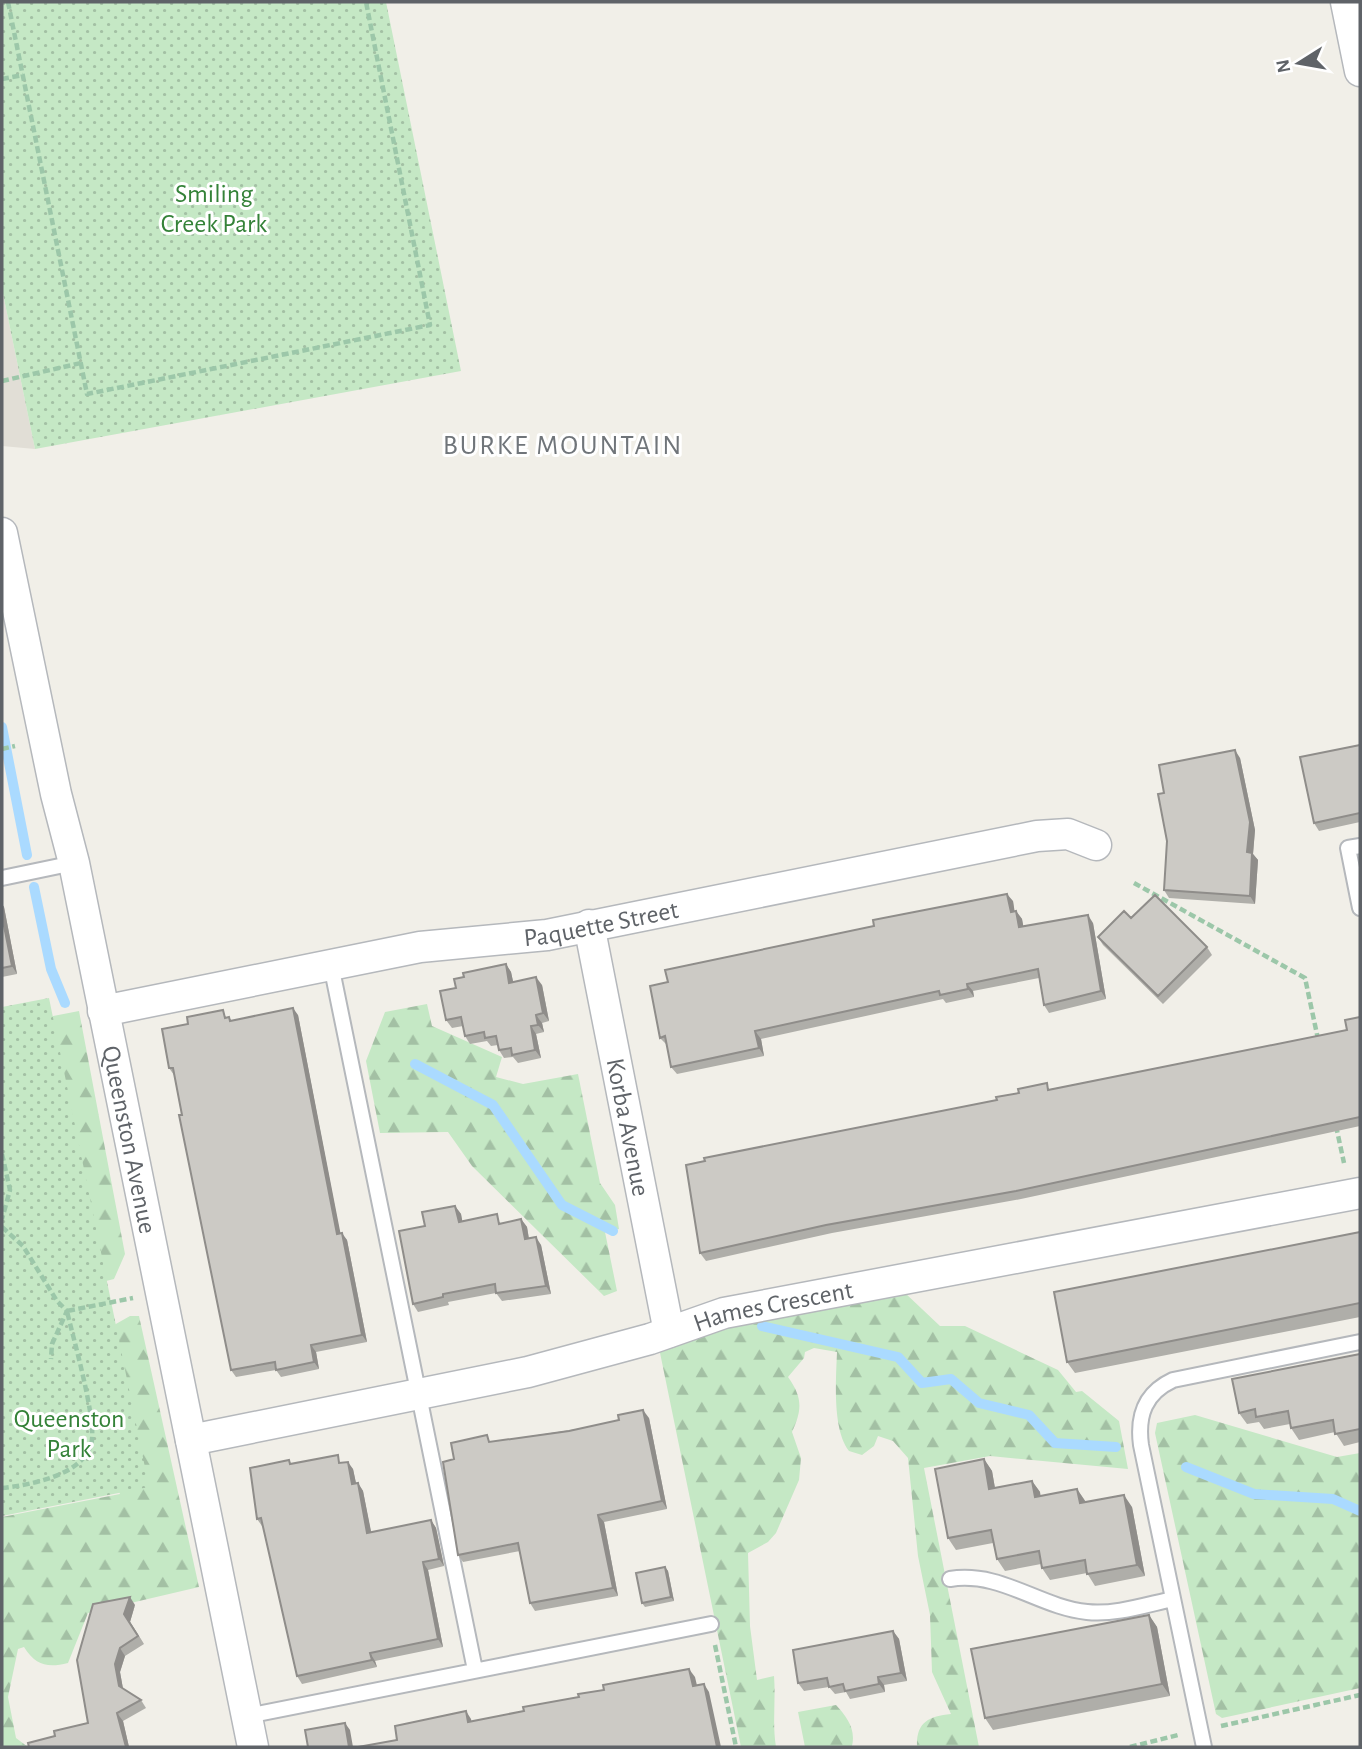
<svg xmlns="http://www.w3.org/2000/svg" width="1362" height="1749" viewBox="0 0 1362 1749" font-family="'Alegreya Sans',sans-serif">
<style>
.education{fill:#e1ded6}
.forest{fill:url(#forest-firs)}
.park{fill:url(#park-dots)}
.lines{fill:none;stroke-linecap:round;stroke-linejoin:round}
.stream{stroke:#aadaff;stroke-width:10}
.lane-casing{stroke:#b5b8bc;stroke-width:18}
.street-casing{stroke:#b5b8bc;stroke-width:33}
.path{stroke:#9cc7a9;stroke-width:4.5;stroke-dasharray:7 3.5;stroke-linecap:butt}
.lane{stroke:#fff;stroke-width:14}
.street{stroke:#fff;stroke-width:30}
.wall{fill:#afaea9}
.shaded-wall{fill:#8f8d8a}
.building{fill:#cccac5;stroke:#8f8d8a;stroke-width:2}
.labels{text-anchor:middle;stroke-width:6;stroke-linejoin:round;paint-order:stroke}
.park-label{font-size:26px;fill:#348238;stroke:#fff}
.street-label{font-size:26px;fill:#5f6368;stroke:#fff}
.neighbourhood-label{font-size:28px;letter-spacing:2px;fill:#70757a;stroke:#fff}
</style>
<defs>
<pattern id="forest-firs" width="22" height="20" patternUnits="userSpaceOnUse" patternTransform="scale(1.75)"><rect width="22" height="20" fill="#c5e8c5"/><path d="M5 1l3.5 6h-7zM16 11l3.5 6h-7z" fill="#a3c0a4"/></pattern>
<pattern id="park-dots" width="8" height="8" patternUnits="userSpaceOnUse" patternTransform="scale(1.75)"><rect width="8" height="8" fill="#c5e8c5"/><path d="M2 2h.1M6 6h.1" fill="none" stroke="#a3c0a4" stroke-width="1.8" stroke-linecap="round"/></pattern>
</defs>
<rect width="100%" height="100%" fill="#f1efe8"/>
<path class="education" d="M2 289 35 449 2 446Z"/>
<path class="forest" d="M427 1004 432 1026 502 1057 496 1077 523 1084 578 1074 600 1183 615 1205 619 1229 605 1232 617 1291 604 1296 472 1166 448 1132 380 1133 366 1061 385 1012Z
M79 1011 125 1254 114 1279 70 1290 2 1015 12 1024Z
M904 1292 940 1326H965L1058 1370 1076 1392 1082 1391 1119 1421 1128 1469 990 1456 924 1468 979 1747H917C916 1723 928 1716 951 1714L932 1672 930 1615 918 1556 908 1458 893 1441 878 1436 874 1446 862 1455 849 1451C832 1429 836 1379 837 1352L814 1348 805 1352 804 1358 788 1377C803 1398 802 1410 792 1432L801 1458 799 1480 776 1533 768 1542 748 1553 750 1626 757 1680 774 1676C776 1701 772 1722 776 1747H741L658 1343Z
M130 1316H139L199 1587 88 1613 68 1663C48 1668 36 1666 24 1647L18 1649 8 1697 16 1738 28 1747H2V1517L120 1494 111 1472 84 1342Z
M1195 1415 1337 1457 1360 1453V1688L1222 1718 1216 1714 1155 1433 1157 1423Z
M836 1705C847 1717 856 1729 852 1746L805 1747 798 1712Z"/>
<path class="park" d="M2 2H386L461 371 35 449 2 289Z
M49 998 149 1487 2 1516V1007Z"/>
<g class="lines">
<path class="stream" d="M2 727 27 855
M34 887 51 969 65 1003
M415 1064 493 1105 562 1205 613 1231
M762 1326 898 1357 922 1383 951 1379 979 1403 1029 1415 1055 1443 1116 1447
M1186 1467 1254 1494 1333 1499 1360 1511"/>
<g class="lane-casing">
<path id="lane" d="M1360 846 1348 848 1360 908
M2 878 74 863
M331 965 475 1670
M950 1579C1001 1571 1039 1607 1087 1612 1115 1615 1145 1605 1173 1599
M247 1716 711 1624
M1204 1747 1141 1445C1137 1415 1145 1393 1173 1380L1360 1342"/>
</g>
<g class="street-casing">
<g id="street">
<path d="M1346 2 1360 71"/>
<path id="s1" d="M2 533 56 794 74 863 253 1747"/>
<path id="s2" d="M589 925 669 1332"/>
<path id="s3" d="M103 1011 420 947 547 935 1037 836 1068 834 1096 845"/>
<path id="s4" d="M191 1440 528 1372 650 1339 724 1313 1360 1193"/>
</g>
</g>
<path class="path" d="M8 2 87 394 430 325 366 2
M2 79 23 75
M2 381 81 363
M2 749 15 746
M1134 883 1305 978 1318 1039
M1336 1126 1344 1163
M2 1154 10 1190 2 1219
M2 1227 23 1246 57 1301 67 1311 52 1344 51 1359
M2 1488C29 1485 81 1476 91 1445 98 1423 73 1338 67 1311L133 1298
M715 1645 736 1747
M1221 1726 1360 1695
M1130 1747 1178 1735"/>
<use href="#lane" class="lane"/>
<use href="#street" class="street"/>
</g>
<path class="wall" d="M1360 745V822L1319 831 1314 823Z
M1240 758 1255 830 1253 854 1258 860 1255 904 1169 898 1164 890 1167 841 1164 793Z
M1013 901 1014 911H1016L1022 919 1023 926 1093 923 1106 999 1049 1013 1044 1005 1039 978 973 991 974 997 946 1003 943 999 761 1039 764 1056 677 1074 671 1067 667 1045 660 1038Z
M2 904 4 907 17 974 2 977Z
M1098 937 1207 947 1212 955 1163 1004 1103 945Z
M506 964 511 972 513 982 542 985 549 1021 542 1023 544 1032 536 1034 541 1058 518 1063 513 1057 504 1058 499 1050 498 1045 491 1046 487 1041 470 1044 465 1036 463 1026 452 1028 446 1020 456 988 464 977Z
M298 1015 340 1234 347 1240 367 1342 316 1352 319 1369 281 1377 276 1370 236 1377 231 1370 174 1075 169 1068 228 1017 232 1021Z
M1360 1017V1126L1021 1199 832 1233 706 1261 700 1253 1051 1089 1347 1030Z
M455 1206 461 1214 462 1221 503 1223 521 1219 527 1227 529 1238 541 1245 551 1294 502 1301 496 1293 448 1302 449 1305 418 1312 413 1304 425 1226Z
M1360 1232V1317L1075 1373 1067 1362Z
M1360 1354V1442L1344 1446 1335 1432 1299 1440 1291 1428 1290 1424 1264 1429 1259 1422 1247 1424 1239 1413Z
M649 1418 667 1509 604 1522 618 1596 535 1611 530 1603 520 1551 463 1562 458 1555 454 1459 492 1442Z
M984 1459 992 1471 995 1488 1032 1481 1040 1492V1496L1077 1489 1086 1502 1132 1507 1145 1576 1095 1586 1087 1573 1050 1580 1042 1568 1041 1564 1005 1571 997 1559 993 1543 956 1550 948 1538Z
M343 1463 353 1469 356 1484 358 1483 363 1491 371 1533 431 1520 436 1528 444 1566 428 1570 443 1647 375 1661 377 1667 302 1684 297 1676 263 1526H262L257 1519 292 1464Z
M665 1567 668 1571 674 1601 645 1607 642 1603Z
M135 1605 130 1622 144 1644 125 1656 120 1672 123 1689 141 1700 146 1708 123 1721 129 1747H29L88 1723Z
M1149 1615 1157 1627 1170 1696 993 1730 985 1718Z
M893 1631 899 1639 907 1681 884 1685 885 1692 850 1699 846 1692 835 1694 829 1687 804 1691 798 1683Z"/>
<path class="shaded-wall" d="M1235 750 1240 758 1255 830 1253 854 1258 860 1255 904 1250 896 1247 852Z
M1007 894 1013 901 1016 920 1011 912Z
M2 904 4 907 17 974 12 966 2 916Z
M1016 911 1022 919 1025 935 1019 927Z
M1088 915 1093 923 1106 999 1101 991Z
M506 964 511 972 515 990 509 983Z
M536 977 542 985 549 1021 543 1013Z
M967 984 973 991 974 997 968 989Z
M293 1008 298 1015 342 1241 337 1234Z
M536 1015 542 1023 544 1032 538 1025Z
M531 1026 536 1034 541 1058 535 1050Z
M755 1031 761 1039 764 1056 759 1048Z
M455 1206 461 1214 464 1230 459 1222Z
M521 1219 527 1227 530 1247 525 1239Z
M342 1233 347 1240 367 1342 362 1335Z
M536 1237 541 1245 551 1294 546 1286Z
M311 1345 316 1352 319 1369 314 1362Z
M643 1410 649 1418 667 1509 662 1501Z
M984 1459 992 1471 997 1500 989 1489Z
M348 1462 353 1469 358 1492 352 1484Z
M1032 1481 1040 1492 1043 1509 1035 1497Z
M358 1483 363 1491 373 1541 367 1533Z
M1077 1489 1085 1501 1088 1515 1080 1503Z
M1124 1495 1132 1507 1145 1576 1137 1565Z
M598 1515 604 1522 618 1596 613 1588Z
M431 1520 436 1528 444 1566 439 1559Z
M423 1562 428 1570 443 1647 438 1639Z
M665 1567 668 1571 674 1601 671 1597Z
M130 1597 135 1605 130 1622 144 1644 124 1614Z
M1149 1615 1157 1627 1170 1696 1162 1684Z
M893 1631 899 1639 907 1681 901 1673Z
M120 1648 125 1656 120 1672 124 1694 119 1686 115 1664Z
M370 1653 375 1661 377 1667 372 1660Z
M689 1669 695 1677 699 1694 693 1686Z
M878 1677 884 1685 885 1692 879 1684Z
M704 1684 709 1692 721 1747H717Z
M466 1711 471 1719 473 1729 468 1722Z
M117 1713 123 1721 129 1747H126Z
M345 1723 350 1730 353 1747H349Z"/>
<path class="building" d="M1360 745V813L1314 823 1300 757Z
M1235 750 1250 822 1247 852 1252 853 1250 896 1164 890 1167 841 1158 794 1164 793 1159 765Z
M1007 894 1011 912 1016 911 1019 927 1088 915 1101 991 1044 1005 1038 969 967 984 968 989 940 995 939 991 755 1031 759 1048 671 1067 665 1036 660 1038 650 986 668 982 665 970 874 926 873 920Z
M1155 895 1207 947 1158 996 1098 937 1124 911 1131 918Z
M2 916 12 966 2 968Z
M506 964 509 983 536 977 543 1013 536 1015 538 1025 531 1026 535 1050 512 1055 511 1048 499 1050 496 1036 485 1038 484 1032 465 1036 461 1017 446 1020 440 991 456 988 454 979 464 977 463 973Z
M293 1008 337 1234 342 1233 362 1335 311 1345 314 1362 276 1370 275 1362 231 1370 179 1115H182L173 1068H169L162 1029 188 1024 187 1017 223 1010 225 1018 229 1017 230 1021Z
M1360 1017V1117L1016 1191 826 1225 700 1253 686 1165 705 1161 704 1158 997 1100 996 1097 1019 1093 1018 1089 1047 1083 1048 1090 1347 1030 1345 1020Z
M455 1206 459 1222 497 1214 499 1224 521 1219 525 1239 536 1237 546 1286 496 1293 495 1284 443 1294V1297L413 1304 399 1231 425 1226 422 1212Z
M1360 1232V1303L1067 1362 1054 1292Z
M1360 1354V1429L1335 1434 1333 1420 1291 1428 1288 1411 1256 1417 1255 1409 1239 1413 1232 1379Z
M643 1410 662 1501 598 1515 613 1588 530 1603 518 1543 458 1555 443 1462 454 1459 451 1443 487 1435 489 1442 569 1431 619 1420 618 1415Z
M338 1455 339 1463 348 1462 352 1484 358 1483 367 1533 431 1520 439 1559 423 1562 438 1639 370 1653 372 1660 297 1676 261 1518 257 1519 250 1468 289 1460 290 1464Z
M984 1459 989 1489 1032 1481 1035 1497 1077 1489 1080 1503 1124 1495 1137 1565 1087 1574 1085 1560 1042 1568 1039 1551 997 1559 991 1530 948 1538 935 1469Z
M665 1567 671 1597 642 1603 636 1573Z
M130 1597 124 1614 138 1636 120 1648 115 1664 119 1686 141 1700 117 1713 126 1747H29L28 1743 55 1736 54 1731 88 1723 77 1660 93 1604Z
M1149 1615 1162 1684 985 1718 971 1649Z
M893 1631 901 1673 878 1677 879 1684 845 1691 843 1684 829 1687 827 1678 798 1683 793 1650Z
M689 1669 693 1686 704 1684 717 1747H358L397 1740 395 1726 466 1711 468 1722 524 1711 523 1707 579 1697 578 1694 604 1690 603 1685Z
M345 1723 349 1747H308L305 1730Z"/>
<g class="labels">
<g class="park-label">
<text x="214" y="202">Smiling<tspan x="214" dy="30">Creek Park</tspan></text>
<text x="69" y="1427">Queenston<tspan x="69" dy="30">Park</tspan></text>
</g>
<g class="street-label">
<text dy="9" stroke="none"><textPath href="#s3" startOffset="506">Paquette Street</textPath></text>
<text dy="9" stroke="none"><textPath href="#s2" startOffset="206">Korba Avenue</textPath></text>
<text dy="9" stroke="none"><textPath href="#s1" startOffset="620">Queenston Avenue</textPath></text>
<text dy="9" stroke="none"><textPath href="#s4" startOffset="598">Hames Crescent</textPath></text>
</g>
<g class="neighbourhood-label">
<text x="563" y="454">BURKE MOUNTAIN</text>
</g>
</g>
<rect width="1362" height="1749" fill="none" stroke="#5f6368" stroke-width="7"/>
<g transform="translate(1299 63) rotate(259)" stroke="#ffffff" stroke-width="5" paint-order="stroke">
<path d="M0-5L12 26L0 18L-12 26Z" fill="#5f6368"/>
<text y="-10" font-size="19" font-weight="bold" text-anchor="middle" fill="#5f6368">N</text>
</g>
</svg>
